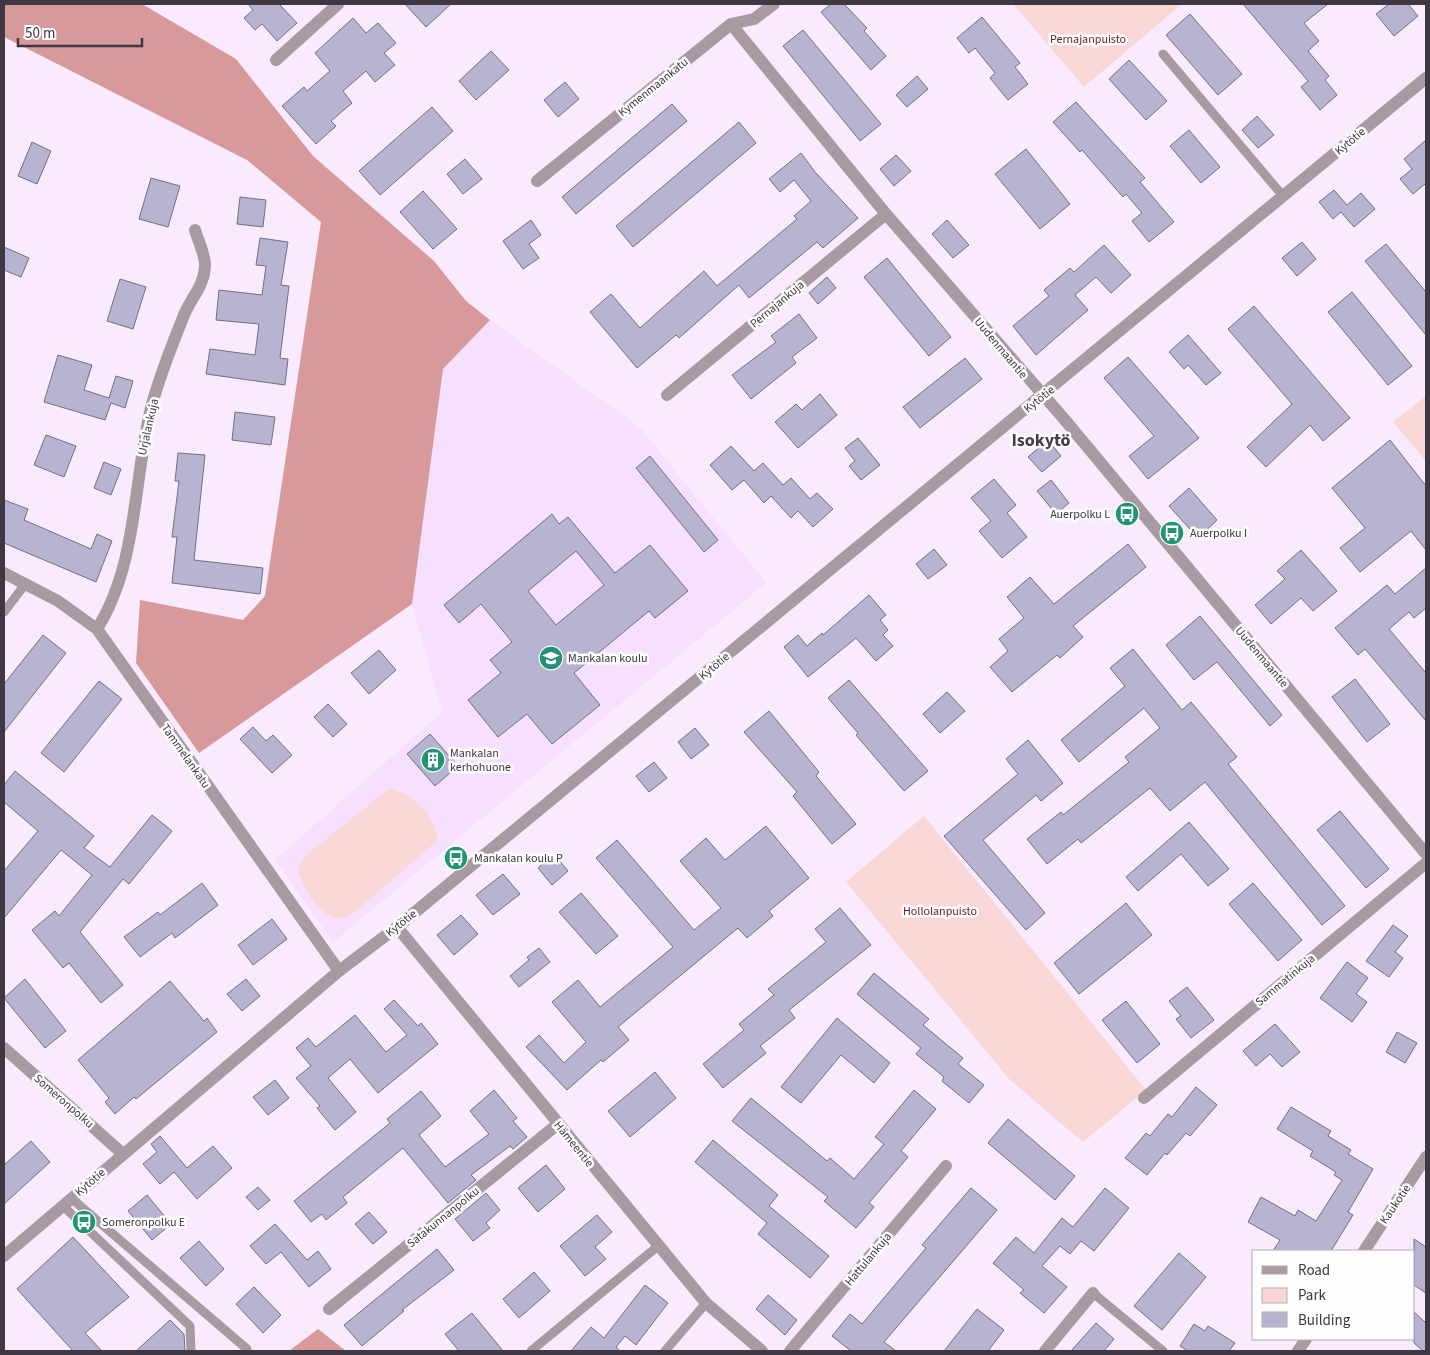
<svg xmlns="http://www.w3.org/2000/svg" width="1430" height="1355" viewBox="0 0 1430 1355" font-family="'Source Sans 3',sans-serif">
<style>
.built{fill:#f7dffe}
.green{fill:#f8d7d6}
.forest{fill:#d7999a}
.building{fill:#b6b4d0;stroke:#716f89;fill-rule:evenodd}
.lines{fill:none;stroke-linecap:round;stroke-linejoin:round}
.lane{stroke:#a79aa0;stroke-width:9}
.street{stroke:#a79aa0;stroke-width:12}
.labels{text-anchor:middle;stroke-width:5;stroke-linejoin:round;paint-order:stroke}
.park-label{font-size:12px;fill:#671e25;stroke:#fdfdfd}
.street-label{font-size:12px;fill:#3f3741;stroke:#fdfdfd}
.poi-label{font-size:12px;fill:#3f3741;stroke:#fdfdfd;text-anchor:start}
.district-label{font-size:18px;font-weight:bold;fill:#4a3a4e;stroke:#fdfdfd}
</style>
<rect width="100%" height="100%" fill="#f9eafe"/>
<path class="built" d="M490 320 641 428 766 583 333 942 275 860 442 712 412 604 443 369Z"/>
<path class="green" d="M1013 4H1182L1084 87Z
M1426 396V461L1393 422Z
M389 789C411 792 439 818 437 841L351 915C347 916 342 918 339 918 317 916 303 887 298 869L305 856Z
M924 816 1146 1090 1083 1142 1010 1080 846 882Z"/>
<path class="forest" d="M4 4H142L236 59 313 156 434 261 466 301 490 320 443 369 412 604 199 753 136 663 140 600 243 620 265 596 321 222 247 160 4 37Z
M318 1329 346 1351H289Z"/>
<path class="building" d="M248 4H279L297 23 277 41 262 24 255 30 244 18 253 10Z
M405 4H451L426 27Z
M831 4H844L867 28 864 31 886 56 871 70 821 12Z
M1243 4H1328L1304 23 1319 41 1308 51 1329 76 1325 80 1337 95 1320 110 1301 87 1308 81Z
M1389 4H1408L1418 16 1394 36 1376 14Z
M1190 14 1242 74 1218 95 1166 35Z
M982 17 1020 63 1015 67 1028 84 1008 100 990 78 995 73 975 48 969 53 957 38Z
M353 18 366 33 378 23 396 43 384 53 395 65 375 82 366 71 343 91 352 103 331 121 336 126 316 144 282 106 304 87 307 91 330 71 315 53Z
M803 30 881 124 860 141 783 46Z
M491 51 509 70 476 100 459 81Z
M1129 60 1167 101 1146 120 1109 79Z
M917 76 928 89 907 107 896 95Z
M565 82 579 99 558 117 544 100Z
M1076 102 1145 178 1140 182 1174 222 1149 242 1132 221 1142 213 1126 194 1123 197 1082 150 1080 152 1053 122Z
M672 104 687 121 576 214 562 197Z
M432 107 453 131 380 195 359 171Z
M1257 116 1274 135 1258 148 1242 130Z
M739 122 756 143 633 247 616 226Z
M1189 130 1220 167 1201 183 1170 146Z
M1426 140V186L1425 184 1413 194 1400 179 1412 169 1404 159Z
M32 142 51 151 37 184 18 176Z
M1026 149 1070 204 1040 229 995 174Z
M801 153 815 172 858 218 823 248 817 242 749 298 739 285 679 338 676 335 637 368 590 312 611 294 640 328 704 271 717 286 797 219 794 216 811 201 794 180 780 192 769 179Z
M896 155 911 171 894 186 880 169Z
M465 159 482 179 463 194 447 174Z
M151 178 180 186 168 227 139 219Z
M1334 190 1347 205 1361 193 1375 209 1354 227 1341 212 1333 219 1319 202Z
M423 191 457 229 433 249 400 212Z
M240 197 266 200 263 227 237 224Z
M531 220 541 235 529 244 539 258 523 269 503 241Z
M947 220 969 245 953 258 932 234Z
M260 238 288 242 281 285 289 286 280 358 288 359 285 385 206 374 210 349 255 355 259 324 216 320 219 290 262 295 266 266 256 265Z
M1302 242 1316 259 1297 276 1282 258Z
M1386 244 1426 292V335L1365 261Z
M1104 245 1131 275 1111 293 1096 277 1075 295 1088 310 1036 355 1013 326 1049 296 1044 290 1070 268 1074 272Z
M4 247 29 258 21 277 4 270Z
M887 258 951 337 929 356 864 277Z
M827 277 836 288 818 304 809 293Z
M120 279 146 287 133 329 107 321Z
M1352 292 1412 366 1388 385 1328 312Z
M1254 306 1350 418 1323 441 1310 425 1266 467 1247 447 1292 404 1228 329Z
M799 314 817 338 792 357 796 363 751 399 732 375 776 342 771 336Z
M1188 335 1221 373 1206 385 1188 365 1184 369 1169 352Z
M58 355 92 365 84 390 109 398 116 376 133 381 125 408 111 403 105 420 44 402Z
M1128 357 1199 438 1148 479 1129 456 1154 436 1104 378Z
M965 358 982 379 920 428 903 407Z
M820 394 837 415 798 448 775 422 796 404 802 410Z
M235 412 275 417 271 445 232 440Z
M46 435 76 446 64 477 34 465Z
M858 438 880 465 861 480 849 466 855 461 845 448Z
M1048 440 1061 456 1042 472 1028 457Z
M1390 440 1426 486V550L1411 531 1360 572 1340 548 1365 528 1332 488Z
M731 446 754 471 763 463 783 485 791 478 810 499 817 493 833 509 813 527 798 511 791 518 771 496 764 503 744 480 732 490 710 465Z
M178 453 205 455 194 560 263 568 260 594 172 583 177 537H172L179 481H175Z
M650 456 718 540 704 552 636 468Z
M104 462 121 469 111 495 94 488Z
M994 479 1016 505 1007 513 1027 537 1002 558 979 531 991 521 971 498Z
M1051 480 1069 503 1056 514 1037 491Z
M1189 488 1217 520 1198 538 1169 506Z
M4 500 28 509 24 520 91 549 97 534 112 541 96 582 4 543Z
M552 514 559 524 568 517 615 573 650 545 688 591 655 618 649 611 574 673 600 705 552 744 527 714 498 737 468 700 501 673 490 660 512 642 481 604 459 623 444 605ZM576 551 604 585 556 625 528 591Z
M1128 544 1146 567 1073 626 1083 637 1060 658 1057 655 1012 692 990 667 1008 651 999 639 1024 618 1007 597 1030 577 1054 604Z
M934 549 947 565 928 579 916 564Z
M1301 550 1337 591 1313 611 1301 598 1271 624 1255 605 1285 579 1277 571Z
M1426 568V608L1414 618 1409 612 1389 629 1426 673V721L1365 649 1358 655 1335 628 1387 585 1395 594Z
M869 595 886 615 880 620 888 630 883 635 893 646 876 661 856 638 808 677 784 647 798 635 807 646 822 633 823 635Z
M1200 616 1282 715 1270 726 1217 662 1194 680 1166 645Z
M43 635 66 653 4 732V684Z
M1133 649 1182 710 1191 702 1237 757 1228 764 1345 906 1322 925 1205 782 1170 811 1150 788 1081 843 1078 839 1047 864 1027 839 1061 812 1063 815 1129 762 1125 757 1160 728 1144 708 1079 762 1061 740 1125 686 1110 668Z
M379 650 396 670 369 694 351 673Z
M1355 679 1390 724 1367 742 1332 697Z
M849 680 928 771 904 791 856 735 858 733 828 698Z
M99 681 122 699 64 772 41 753Z
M947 692 965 711 940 733 923 714Z
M328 704 347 724 333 737 314 717Z
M769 711 819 772 816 776 856 824 832 844 793 796 797 792 744 732Z
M253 727 266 741 273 735 292 755 272 773 240 739Z
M695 728 709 745 691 759 678 742Z
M430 734 458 766 435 786 407 754Z
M1028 740 1063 783 1041 801 1036 795 983 840 1045 913 1026 930 944 836 1018 774 1006 759Z
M654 762 667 778 649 792 636 776Z
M15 771 94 836 84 848 110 867 152 815 172 831 129 884 123 879 80 932 123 985 101 1003 69 963 63 968 32 930 55 911 59 916 92 875 61 850 4 918V871L38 831 4 802V785Z
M1340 811 1389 869 1366 888 1317 830Z
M1189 822 1229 869 1208 886 1181 854 1138 891 1126 877Z
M766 826 809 878 769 911 773 916 747 938 738 928 618 1027 629 1040 603 1062 601 1060 567 1090 526 1047 539 1035 564 1063 586 1042 552 1002 578 980 600 1007 673 947 596 858 617 840 694 930 721 908 680 861 706 838 725 860Z
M554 854 568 871 552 885 538 868Z
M503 874 520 894 493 915 476 895Z
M202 883 218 905 175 938 172 933 140 957 124 937 158 912 160 915Z
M1253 883 1302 940 1278 961 1229 904Z
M581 893 618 936 596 954 559 912Z
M1126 903 1152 935 1079 994 1054 963Z
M840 908 871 945 789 1010 795 1018 760 1046 766 1053 723 1088 703 1064 744 1030 739 1024 774 995 768 989 826 942 815 929Z
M461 915 478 934 454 955 437 935Z
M272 919 287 939 253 965 238 945Z
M1393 925 1408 936 1395 952 1403 958 1389 977 1366 961Z
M539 948 550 962 519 987 510 976 529 960 527 957Z
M1347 962 1368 978 1356 994 1367 1002 1352 1022 1320 998Z
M874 973 929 1019 923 1025 963 1058 958 1064 984 1085 969 1103 942 1081 944 1077 916 1054 921 1048 857 994Z
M25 979 66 1031 45 1048 4 998Z
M246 979 260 996 242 1011 227 994Z
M170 981 204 1021 207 1018 217 1032 136 1099 134 1097 115 1114 105 1102 109 1098 78 1060Z
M1187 987 1214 1020 1191 1038 1176 1019 1181 1016 1169 1001Z
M394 1000 418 1026 421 1023 438 1044 378 1093 350 1059 328 1078 356 1112 335 1130 317 1108 320 1106 296 1078 311 1066 296 1048 308 1038 316 1047 355 1015 386 1052 407 1035 384 1009Z
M1126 1001 1160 1044 1137 1063 1102 1020Z
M837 1018 890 1063 874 1083 841 1055 801 1103 781 1087Z
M1275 1024 1300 1052 1282 1067 1270 1054 1256 1066 1243 1051Z
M1397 1032 1417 1043 1405 1063 1386 1052Z
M655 1072 676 1098 630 1137 608 1111Z
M275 1080 289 1098 268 1115 253 1097Z
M1196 1087 1217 1105 1190 1136 1186 1133 1167 1155 1165 1153 1147 1175 1125 1158 1146 1133 1150 1136 1168 1114 1172 1117Z
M494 1090 517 1118 513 1121 527 1137 513 1149 510 1146 471 1175 476 1180 448 1203 403 1148 343 1197 347 1203 326 1220 322 1214 311 1222 294 1201 390 1123 387 1119 421 1091 441 1116 419 1135 445 1167 489 1134 470 1111Z
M914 1090 936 1109 901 1151 908 1157 869 1203 874 1207 856 1228 824 1201 828 1197 732 1121 751 1098 827 1161 830 1158 854 1179 884 1144 875 1137Z
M1291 1107 1331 1131 1328 1136 1351 1150 1348 1154 1373 1169 1348 1212 1353 1215 1331 1251H1273L1280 1240 1248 1222 1261 1197 1295 1216 1298 1210 1316 1221 1342 1180 1334 1175 1336 1172 1310 1156 1313 1151 1277 1129Z
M1008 1119 1075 1176 1055 1200 988 1143Z
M160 1136 187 1168 213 1146 232 1168 197 1199 174 1172 160 1184 143 1164 157 1152 151 1144Z
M713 1140 778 1195 769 1206 829 1256 810 1278 758 1234 767 1223 695 1162Z
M31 1141 50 1162 4 1204V1165Z
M546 1165 565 1189 538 1212 518 1188Z
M258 1187 270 1200 258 1210 246 1197Z
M971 1188 997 1210 884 1342 896 1351H851L832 1336 850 1314 862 1324 926 1248 922 1245Z
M1105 1188 1129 1208 1094 1251 1081 1241 1070 1254 1060 1246 1042 1266 1067 1287 1044 1313 1020 1293 1024 1290 993 1263 1016 1237 1034 1253 1062 1218 1073 1227Z
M486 1193 500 1210 486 1223 490 1228 473 1241 455 1219Z
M147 1195 171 1224 152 1240 128 1211Z
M369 1212 387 1232 373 1244 355 1224Z
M597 1215 612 1232 595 1247 606 1259 585 1276 560 1246Z
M275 1224 307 1260 318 1251 331 1269 309 1287 281 1252 266 1264 250 1246Z
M73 1237 129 1297 85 1333 102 1351H73L17 1289Z
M1414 1239 1426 1247V1293L1414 1285Z
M199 1241 224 1269 206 1286 180 1258Z
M437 1249 454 1270 402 1310 404 1311 362 1346 344 1325Z
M1179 1253 1206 1277 1162 1330 1134 1306Z
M534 1272 550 1291 519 1318 503 1299Z
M645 1285 668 1303 636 1345 625 1336 616 1347 620 1351H571L591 1327 604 1338Z
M254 1287 281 1315 263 1333 236 1304Z
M768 1295 797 1320 785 1335 756 1309Z
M977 1309 1004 1330 988 1351H944Z
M1414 1312 1426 1323V1351H1423L1414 1343Z
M472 1313 503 1351H459L445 1334Z
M170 1320 184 1334 185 1351H136Z
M1096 1323 1114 1339 1104 1351H1071Z
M1194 1324 1205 1331 1208 1326 1235 1343 1229 1351H1188L1180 1346Z"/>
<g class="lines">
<path class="lane" d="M1163 54 1283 196
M4 612 26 583
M71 1198 247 1349
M63 1206 190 1326 191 1351
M1093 1293 1163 1351
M531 1351 658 1246
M665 1351 706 1303"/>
<path class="street" d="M731 24 886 214 1065 420 1426 854
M276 60 338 4
M537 181 731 24 754 19 774 4
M667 395 886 214
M4 573 58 601 97 629 339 971
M97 629C138 564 133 482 151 408 159 377 172 345 184 315 191 298 204 286 205 267 206 256 198 241 195 230
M397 927 706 1303 762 1351
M4 1048 123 1154
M1144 1098 1426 863
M1364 1251 1426 1157
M4 1256 339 971 397 927 1426 78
M329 1309 558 1124
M790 1351 946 1166
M1045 1351 1093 1293
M1298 1351 1306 1339"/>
</g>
<defs>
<g id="bus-disc" transform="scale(1.25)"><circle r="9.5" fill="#249374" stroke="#fdfdfd"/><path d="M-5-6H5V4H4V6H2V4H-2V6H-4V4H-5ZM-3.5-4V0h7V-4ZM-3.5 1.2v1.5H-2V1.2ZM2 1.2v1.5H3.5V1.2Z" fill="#fff"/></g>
<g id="school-disc" transform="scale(1.25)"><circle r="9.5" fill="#249374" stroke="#fdfdfd"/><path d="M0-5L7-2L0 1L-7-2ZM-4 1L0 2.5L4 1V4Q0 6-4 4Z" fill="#fff"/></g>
<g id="building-disc" transform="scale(1.25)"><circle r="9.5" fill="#249374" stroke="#fdfdfd"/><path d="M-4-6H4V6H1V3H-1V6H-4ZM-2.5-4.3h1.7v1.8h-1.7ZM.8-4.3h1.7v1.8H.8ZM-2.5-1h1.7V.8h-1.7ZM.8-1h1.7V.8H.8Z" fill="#fff"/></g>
</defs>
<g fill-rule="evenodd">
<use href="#bus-disc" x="1127" y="514"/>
<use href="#bus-disc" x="1172" y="533"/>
<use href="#school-disc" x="551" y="658"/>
<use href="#building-disc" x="433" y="760"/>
<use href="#bus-disc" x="456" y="858"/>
<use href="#bus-disc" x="84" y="1222"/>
</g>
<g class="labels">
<g class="park-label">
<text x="1088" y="43">Pernajanpuisto</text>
<text x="940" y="915">Hollolanpuisto</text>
</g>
<g class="street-label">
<text transform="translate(653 87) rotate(-39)" y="4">Kymenmaankatu</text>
<text transform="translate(1350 141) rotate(-40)" y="4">Kytötie</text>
<text transform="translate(777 304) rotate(-40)" y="4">Pernajankuja</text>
<text transform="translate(1001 348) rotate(50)" y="4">Uudenmaantie</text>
<text transform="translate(1039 399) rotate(-39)" y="4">Kytötie</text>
<text transform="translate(148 427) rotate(-77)" y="4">Urjalankuja</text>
<text transform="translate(1262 657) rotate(50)" y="4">Uudenmaantie</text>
<text transform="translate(714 666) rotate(-40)" y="4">Kytötie</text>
<text transform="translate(186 756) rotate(55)" y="4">Tammelankatu</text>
<text transform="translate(401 923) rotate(-39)" y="4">Kytötie</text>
<text transform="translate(1285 980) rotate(-40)" y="4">Sammatinkuja</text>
<text transform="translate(64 1101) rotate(41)" y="4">Someronpolku</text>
<text transform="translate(574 1144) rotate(51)" y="4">Hämeentie</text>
<text transform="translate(90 1182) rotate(-41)" y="4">Kytötie</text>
<text transform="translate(1395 1204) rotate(-56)" y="4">Kaukotie</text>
<text transform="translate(443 1217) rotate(-39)" y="4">Satakunnanpolku</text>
<text transform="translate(868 1259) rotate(-50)" y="4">Hattulankuja</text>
</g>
<g class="poi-label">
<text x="1110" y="518" text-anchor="end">Auerpolku L</text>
<text x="1190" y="537">Auerpolku I</text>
<text x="568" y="662">Mankalan koulu</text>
<text x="450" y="757">Mankalan<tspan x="450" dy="14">kerhohuone</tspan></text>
<text x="474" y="862">Mankalan koulu P</text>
<text x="102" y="1226">Someronpolku E</text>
</g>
<g class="district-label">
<text x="1041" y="446">Isokytö</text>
</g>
</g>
<rect width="1430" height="1355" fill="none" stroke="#3f3741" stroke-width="10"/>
<rect x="1252" y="1250" width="162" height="90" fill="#fdfdfd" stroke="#b1aeb2"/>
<rect x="1262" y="1266" width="25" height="8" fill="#a79aa0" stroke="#b1aeb2"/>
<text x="1298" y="1275" font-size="15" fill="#3f3741">Road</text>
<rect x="1262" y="1288" width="25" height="15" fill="#f8d7d6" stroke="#b1aeb2"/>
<text x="1298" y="1300" font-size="15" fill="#3f3741">Park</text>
<rect x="1262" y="1312" width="25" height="15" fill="#b6b4d0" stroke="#b1aeb2"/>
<text x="1298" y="1325" font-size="15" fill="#3f3741">Building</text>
<path d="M18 38v8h124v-8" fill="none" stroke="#3f3741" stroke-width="2.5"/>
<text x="25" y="38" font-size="15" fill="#3f3741" stroke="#fdfdfd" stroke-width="4" paint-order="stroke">50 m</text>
</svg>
